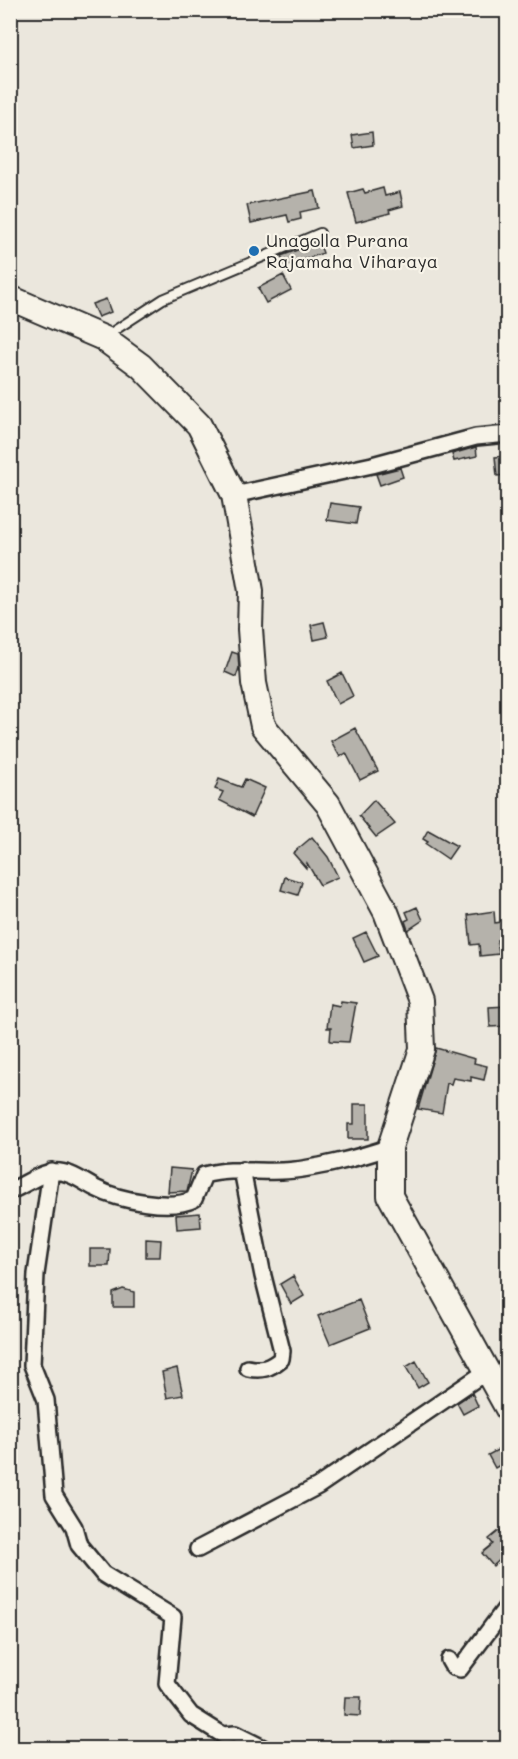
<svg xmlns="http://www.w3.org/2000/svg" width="518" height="1759" viewBox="0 0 518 1759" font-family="Mali,sans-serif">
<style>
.building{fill:#b5b2ab;stroke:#2b2b2b;stroke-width:1.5}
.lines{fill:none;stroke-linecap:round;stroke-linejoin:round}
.service-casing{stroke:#2b2b2b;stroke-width:12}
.minor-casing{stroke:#2b2b2b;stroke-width:20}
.trunk-casing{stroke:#2b2b2b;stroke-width:28}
.service{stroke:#f7f3e8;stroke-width:8}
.minor{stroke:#f7f3e8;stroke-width:15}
.trunk{stroke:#f7f3e8;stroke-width:24}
.poi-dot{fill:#1f6fb2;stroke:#f7f3e8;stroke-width:2}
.labels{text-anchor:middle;stroke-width:4.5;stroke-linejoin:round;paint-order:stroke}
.poi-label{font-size:18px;fill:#2b2b2b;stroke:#f7f3e8;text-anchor:start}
</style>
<rect width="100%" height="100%" fill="#ebe7dd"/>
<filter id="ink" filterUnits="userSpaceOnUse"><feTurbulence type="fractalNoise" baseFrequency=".0167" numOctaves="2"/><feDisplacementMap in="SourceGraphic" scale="12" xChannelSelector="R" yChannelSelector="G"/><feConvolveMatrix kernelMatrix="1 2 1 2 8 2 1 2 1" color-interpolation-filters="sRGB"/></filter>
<g filter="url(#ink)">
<path class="building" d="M372 132 373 145 354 148 352 135Z
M383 188 385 196 400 192 403 206 389 210 390 213 356 222 348 193 363 189 365 193Z
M315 191 319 208 300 212 301 219 289 222 287 215 251 223 247 205Z
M319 242 323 253 285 266 281 256Z
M283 275 291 290 266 303 258 288Z
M106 299 111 312 98 317 92 304Z
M476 447 477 456 454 461 452 454Z
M507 456V475L497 476 495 457Z
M400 468 403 477 380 485 376 474Z
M330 503 359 507 356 524 327 520Z
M324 622 328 637 314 640 311 625Z
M232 652 238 654 239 668 236 677 225 672Z
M342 673 353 696 338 704 327 681Z
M355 728 378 771 360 780 346 753 340 757 331 741Z
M219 779 241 787 245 779 265 788 252 817 219 800 223 792 215 789Z
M374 800 395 824 376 837 359 816Z
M428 830 457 846 448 859 426 844 428 842 423 839Z
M312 837 328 857 338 877 320 885 307 863 306 868 293 853Z
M285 877 302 882 298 895 281 890Z
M417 907 423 920 408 930 405 921 409 919 406 912Z
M494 911 495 923 507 921V939L497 940 499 954 480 956 479 944 471 945 468 915Z
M366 932 378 956 364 962 353 938Z
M341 1001 356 1003 349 1042 330 1041 331 1028H327L330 1004 340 1006Z
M507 1006V1026L490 1027 489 1007Z
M436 1048 475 1059 474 1063 487 1066 484 1080 471 1077V1081L453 1078 451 1084 447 1083 442 1113 418 1109Z
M354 1104H368V1139H348V1124H354Z
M170 1168 192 1170 187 1191 168 1192Z
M200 1213 201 1227 177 1229 176 1215Z
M146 1239 161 1240 160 1257H146Z
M90 1249H110L109 1266H90Z
M293 1276 304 1296 291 1304 280 1284Z
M123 1289 134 1292V1307H113V1293Z
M359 1300 370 1328 330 1344 318 1316Z
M416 1361 428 1382 418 1388 406 1367Z
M177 1368 183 1395 167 1398 162 1372Z
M472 1393 478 1406 463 1414 457 1403Z
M501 1448 507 1461 495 1468 488 1455Z
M500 1530 507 1540V1553L493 1566 482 1553 493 1544 489 1539Z
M345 1697H361L360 1716 344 1715Z"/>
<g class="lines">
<g class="service-casing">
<path id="service" d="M106 336 163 299 320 233"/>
</g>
<g class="minor-casing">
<path id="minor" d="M234 495 372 465 476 437 508 434
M242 1170 263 1276 282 1351 281 1359C270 1368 262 1371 248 1368
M51 1171 36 1274 32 1365 46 1400 54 1495 74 1527 79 1545 103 1574 173 1617 167 1684 191 1715 223 1735 235 1734 263 1748
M10 1191C23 1186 40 1173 53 1172 68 1170 82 1181 95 1188 118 1200 171 1211 194 1199L204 1175C230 1168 255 1172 282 1171 311 1170 362 1157 390 1147
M198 1549 318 1486 487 1371
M449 1660 453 1667 460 1669 508 1605"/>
</g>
<g class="trunk-casing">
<path id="trunk" d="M10 298 103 338 141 366 199 425 234 495 251 591 250 629 254 683 263 726 328 804 386 912 420 1001 422 1049 390 1147V1196L508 1409"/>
</g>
<use href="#service" class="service"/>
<use href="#minor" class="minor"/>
<use href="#trunk" class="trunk"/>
</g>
</g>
<circle class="poi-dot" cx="254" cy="251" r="6"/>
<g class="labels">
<g class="poi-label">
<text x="266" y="247">Unagolla Purana<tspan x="266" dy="21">Rajamaha Viharaya</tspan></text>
</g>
</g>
<rect width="518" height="1759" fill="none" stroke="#f7f3e8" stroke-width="36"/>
<rect x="18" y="18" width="482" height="1723" fill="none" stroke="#2b2b2b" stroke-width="2" filter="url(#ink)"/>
</svg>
